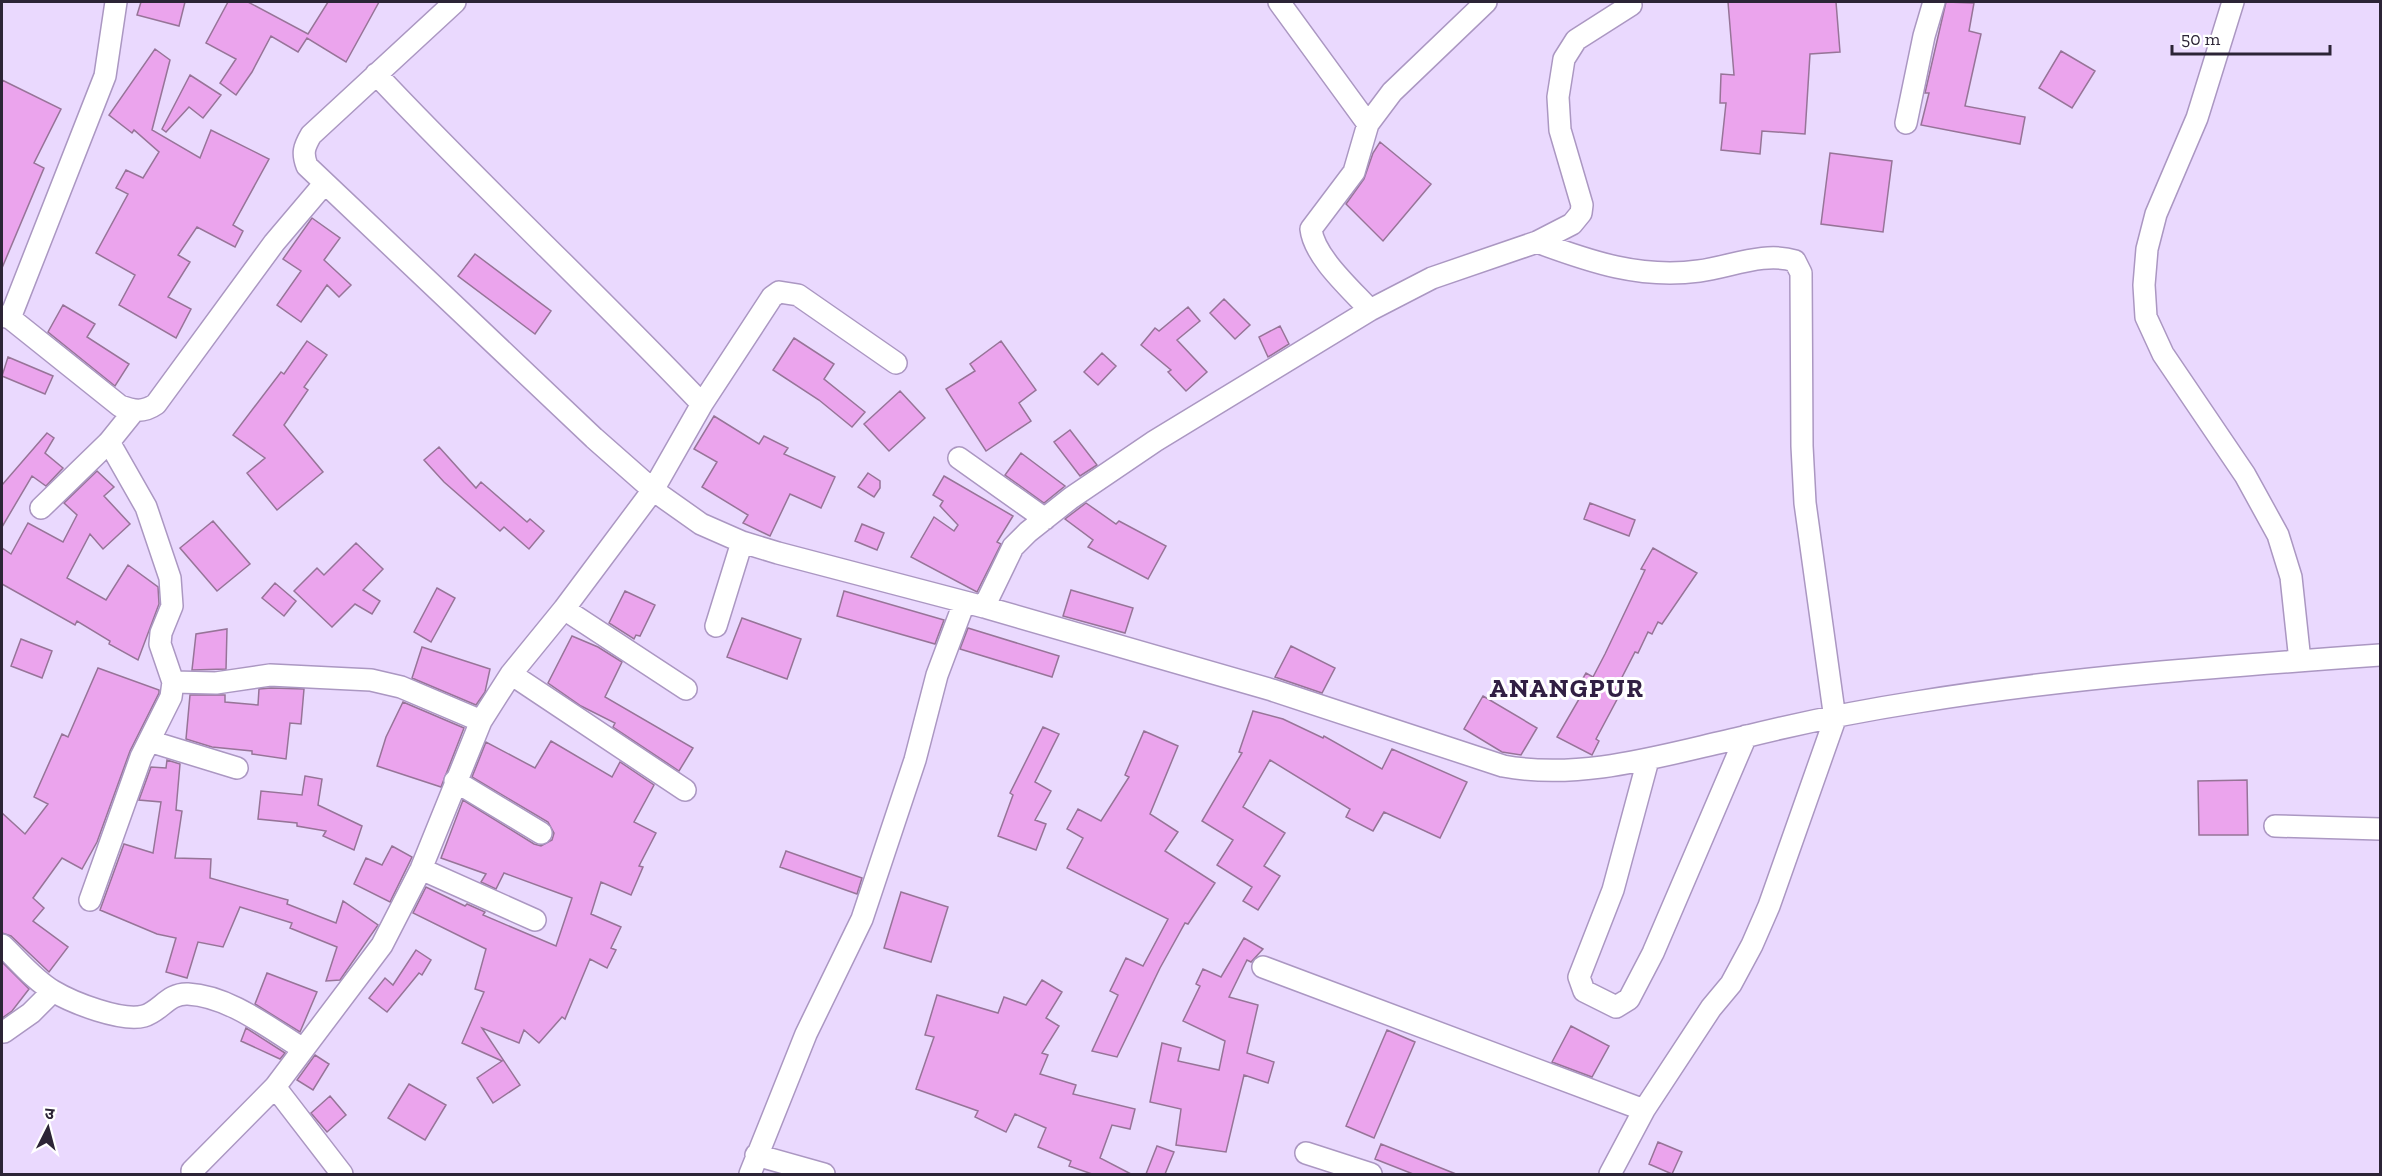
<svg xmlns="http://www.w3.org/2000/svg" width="2382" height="1176" viewBox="0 0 2382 1176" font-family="'Zilla Slab','Noto Sans Devanagari',serif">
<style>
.building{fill:#eba4ed;stroke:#977498;stroke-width:1.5}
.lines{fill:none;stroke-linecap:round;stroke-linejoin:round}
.minor-casing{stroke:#ab97c2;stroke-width:24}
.minor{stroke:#fff;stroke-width:21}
.labels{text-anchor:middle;stroke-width:6;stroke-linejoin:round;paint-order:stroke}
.district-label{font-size:26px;font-weight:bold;letter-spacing:1.5px;fill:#311f43;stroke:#fff}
</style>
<rect width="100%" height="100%" fill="#ead9fe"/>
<path class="building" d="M141 2H185L179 26 137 15Z
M228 2H248L308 34 328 2H379L346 62 307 38 298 52 271 36 252 72 236 95 220 83 236 59 206 43Z
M1728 2H1836L1840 52 1810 54 1805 134 1762 131 1760 154 1721 150 1726 103H1720L1721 74 1734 75Z
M1946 2 1974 3 1969 31 1981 34 1965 106 2025 117 2020 144 1921 125 1929 93H1925Z
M155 49 170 60 152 130 200 158 211 130 269 159 233 225 243 231 235 247 197 227 178 255 190 262 168 297 191 309 176 338 119 305 135 275 96 253 128 194 116 188 126 170 143 178 159 152 134 130 132 133 109 115Z
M2061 51 2095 71 2072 108 2039 88Z
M190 75 221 95 203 118 189 107 166 132 162 129Z
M2 80 61 109 34 163 44 168 2 268Z
M1380 142 1431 184 1383 241 1346 204 1364 179 1373 153Z
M1830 153 1892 161 1883 232 1821 224Z
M312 218 340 238 324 260 351 285 339 297 327 285 301 322 277 305 301 271 283 259Z
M475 254 551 311 535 334 458 276Z
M1224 299 1250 325 1235 339 1210 313Z
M63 305 95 324 87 337 129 364 115 386 48 332Z
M1188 307 1200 321 1177 340 1207 372 1186 391 1168 372 1171 370 1141 345 1155 328 1159 331Z
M1280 326 1289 344 1268 357 1259 337Z
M794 338 834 364 824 379 865 412 852 427 819 400 773 370Z
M307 341 327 355 304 387 308 390 284 425 323 472 277 510 247 473 265 458 233 435 281 372 284 374Z
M1001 341 1036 390 1019 403 1031 421 986 451 946 389 975 371 970 364Z
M1102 353 1116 366 1098 385 1084 372Z
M8 357 53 376 45 394 2 376Z
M900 391 925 418 889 451 864 424Z
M714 416 759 444 764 436 788 448 784 454 835 477 821 508 790 494 770 536 743 523 748 515 702 487 717 462 694 449Z
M1070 430 1097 465 1080 476 1054 442Z
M47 433 54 438 45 453 63 468 46 486 32 476 2 527V485Z
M439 447 476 488 481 482 527 522 530 519 544 531 529 549 504 527 500 531 444 482 424 460Z
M1021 453 1065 486 1044 503 1005 475Z
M97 471 114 487 104 496 130 524 103 549 90 534 67 578 106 600 128 565 158 587 159 604 138 660 109 644 110 641 77 621 75 625 2 584V548L11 554 28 523 63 542 77 515 64 503Z
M868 473 880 481V488L874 497 858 487Z
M944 476 1013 516 997 542 1001 544 977 592 911 557 934 517 954 531 958 525 940 506 943 501 933 495Z
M1086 503 1116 524 1119 521 1166 546 1148 579 1088 547 1093 540 1065 519Z
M1590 503 1635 520 1629 536 1584 519Z
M213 521 250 564 217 591 180 548Z
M862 524 884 533 877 550 855 541Z
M356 543 383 569 363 590 380 601 372 614 355 604 332 627 294 591 317 568 324 575Z
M1653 548 1697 573 1662 624 1658 622 1652 634 1648 632 1638 653 1635 652 1616 689 1621 692 1596 739 1599 741 1592 755 1557 737 1582 694 1576 690 1586 673 1593 677 1605 654 1645 570 1641 569Z
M275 583 296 601 284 616 262 598Z
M437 588 455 598 431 642 414 632Z
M1071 590 1133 608 1125 633 1063 616Z
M625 591 655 605 640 636 636 635 634 639 609 623Z
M844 591 944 620 935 644 837 616Z
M742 618 801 639 787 679 727 657Z
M968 628 1059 656 1052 677 960 649Z
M227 629 226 669 192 670 196 634Z
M572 636 598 647 622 662 605 697 693 748 679 771 613 727 615 723 581 706 548 683Z
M21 639 52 651 42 678 11 666Z
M1291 646 1335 668 1322 693 1275 677Z
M422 647 490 669 485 692 476 705 412 678Z
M98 668 159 690V693L130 751 97 842 82 869 62 858 33 898 44 908 33 921 68 947 49 972 11 936 2 933V813L25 834 48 804 34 797 62 734 68 737Z
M271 688 304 689 301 724 290 723 286 759 252 754V751L212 747 186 739 190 695H225V702L258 705 259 689Z
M1483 696 1537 728 1521 755 1502 752 1464 729Z
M403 702 464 728 441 787 377 766 386 737Z
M1253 711 1283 719 1323 738 1324 736 1382 769 1392 749 1467 782 1440 838 1384 812 1373 831 1346 817 1350 809 1270 760 1243 807 1285 833 1264 866 1280 876 1258 910 1243 901 1252 887 1217 865 1233 840 1202 821 1242 753 1239 752Z
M1043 727 1059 734 1035 782 1051 791 1035 820 1046 824 1036 850 998 836 1013 795 1010 793Z
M1144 731 1178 746 1150 814 1178 832 1165 851 1215 883 1188 924 1185 923 1160 968 1117 1057 1092 1051 1118 995 1110 991 1126 958 1143 966 1168 919 1067 868 1083 838 1067 829 1078 809 1101 821 1129 777 1125 775Z
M551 741 612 777 620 762 654 785 634 822 656 833 639 866 643 867 631 895 601 882 591 914 621 927 611 948 616 950 607 968 590 959 565 1019 562 1017 539 1043 524 1030 519 1043 482 1028 520 1085 493 1103 477 1078 502 1061 462 1043 484 992 475 989 486 949 413 913 426 887 465 906 467 904 485 912 483 915 556 946 572 898 504 873 496 889 481 882 486 874 441 858 463 800 534 844 541 846 552 840 554 833 548 822 472 777 486 742 535 768Z
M167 760 180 764 176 810 182 811 175 858 211 859 210 878 288 900 287 904 336 923 343 901 378 925 340 980 326 981 337 947 290 928 292 923 240 907 223 947 198 942 187 978 166 972 176 938 157 934 100 910 124 844 153 853 161 802 139 800 151 767 166 768Z
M305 776 322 779 318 805 362 826 354 850 323 836 326 831 297 826V823L258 819 261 791 302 795Z
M2247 780 2248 835H2199L2198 781Z
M392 846 412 857 390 902 354 884 366 858 382 865Z
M786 851 862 878 857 894 780 867Z
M901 892 948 907 931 962 884 948Z
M1244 938 1263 949 1251 962 1247 960 1229 997 1258 1005 1247 1053 1274 1062 1268 1083 1244 1075 1226 1152 1176 1145 1181 1109 1150 1102 1162 1043 1181 1048 1178 1061 1219 1070 1225 1041 1183 1021 1200 986 1196 984 1203 969 1221 977Z
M416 950 431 960 422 975 419 973 387 1012 369 998 385 978 393 985Z
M2 962 29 989 12 1011 2 1018Z
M267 973 317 992 300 1032 255 1004Z
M1042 980 1062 992 1046 1018 1059 1026 1042 1053 1048 1055 1040 1074 1076 1085 1073 1094 1135 1109 1130 1129 1112 1125 1100 1158 1131 1174H1092L1069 1166 1071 1161 1038 1147 1046 1128 1015 1114 1006 1132 975 1117 978 1111 916 1089 934 1037 925 1035 937 995 998 1013 1004 997 1026 1005Z
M1571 1026 1609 1046 1592 1077 1552 1062Z
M246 1028 285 1053 280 1059 241 1041Z
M1387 1030 1415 1042 1374 1138 1346 1126Z
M315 1055 329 1064 313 1090 297 1080Z
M409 1084 446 1105 425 1140 388 1118Z
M330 1096 346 1115 327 1132 311 1113Z
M1658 1142 1682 1152 1672 1174 1649 1164Z
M1381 1144 1456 1174H1413L1375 1159Z
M1157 1146 1174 1152 1165 1174H1146Z"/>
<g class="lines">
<g class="minor-casing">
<path id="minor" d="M455 2 311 135C304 147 302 153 307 166L594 438 653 490 701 524 742 542 778 553 984 607 1272 690 1503 766C1583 781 1666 754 1744 737 1800 723 1859 711 1917 702 2070 677 2225 666 2380 655
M1279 2 1368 124
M2233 2 2197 118 2156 214 2147 249 2144 285 2146 317 2163 354 2245 475 2278 535 2291 577 2300 661
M376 74C482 187 596 292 702 404
M1906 123 1924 36 1934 2
M1537 242C1591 262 1641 279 1699 271 1730 267 1765 251 1795 261L1801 273 1802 446 1805 503 1835 719 1769 906 1752 945 1731 984 1711 1008 1644 1110 1610 1174
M1370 310C1352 290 1314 257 1311 229L1354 172 1368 124 1392 92 1486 2
M2 316 10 318 120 406C134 411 143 413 156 404L274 243 324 184
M10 318 105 76 116 2
M959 458 1045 519
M41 508 109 442 134 411
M984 607 1013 547 1028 532 1071 498 1155 441 1370 310 1432 278 1537 242 1572 224 1581 213 1582 205 1560 130 1558 97 1564 59 1576 40 1631 5
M564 609 686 689
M716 626 742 542
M511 674 685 790
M173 682 216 683 270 675 371 680 401 687 481 721
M149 741 237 768
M1648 760 1613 890 1579 977 1584 991 1616 1007 1629 999 1653 953 1746 736
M455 781 541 833
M2275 826 2380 829
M421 869 535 920
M90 900 141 757 171 697 173 682 160 644 161 633 172 606 170 578 146 507 109 442
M2 945C18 960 34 980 53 991 73 1003 122 1022 144 1016 161 1011 168 993 188 994 229 996 269 1028 303 1049
M1263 967 1644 1110
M4 1032 31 1013 53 991
M275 1087 342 1174
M1306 1153 1371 1174
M756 1155 824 1174
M192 1171 275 1087 382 945 421 869 481 721 511 674 564 609 653 490 702 404 772 297 779 292 798 295 896 363
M750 1174 806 1034 862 919 915 760 937 675 964 603"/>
</g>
<use href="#minor" class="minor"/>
</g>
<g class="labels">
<g class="district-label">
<text x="1567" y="697">ANANGPUR</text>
</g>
</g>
<rect width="2382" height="1176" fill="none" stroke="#2c2436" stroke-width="6"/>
<g transform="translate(48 1128) rotate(6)" stroke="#ffffff" stroke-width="4.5" paint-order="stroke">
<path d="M0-4.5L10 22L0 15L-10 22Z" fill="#2c2436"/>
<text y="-9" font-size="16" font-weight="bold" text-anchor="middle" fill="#2c2436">उ</text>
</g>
<path d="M2172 45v9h158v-9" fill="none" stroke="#2c2436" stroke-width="3"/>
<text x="2181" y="45" font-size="18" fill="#2c2436" stroke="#ffffff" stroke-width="4.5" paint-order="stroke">50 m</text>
</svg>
